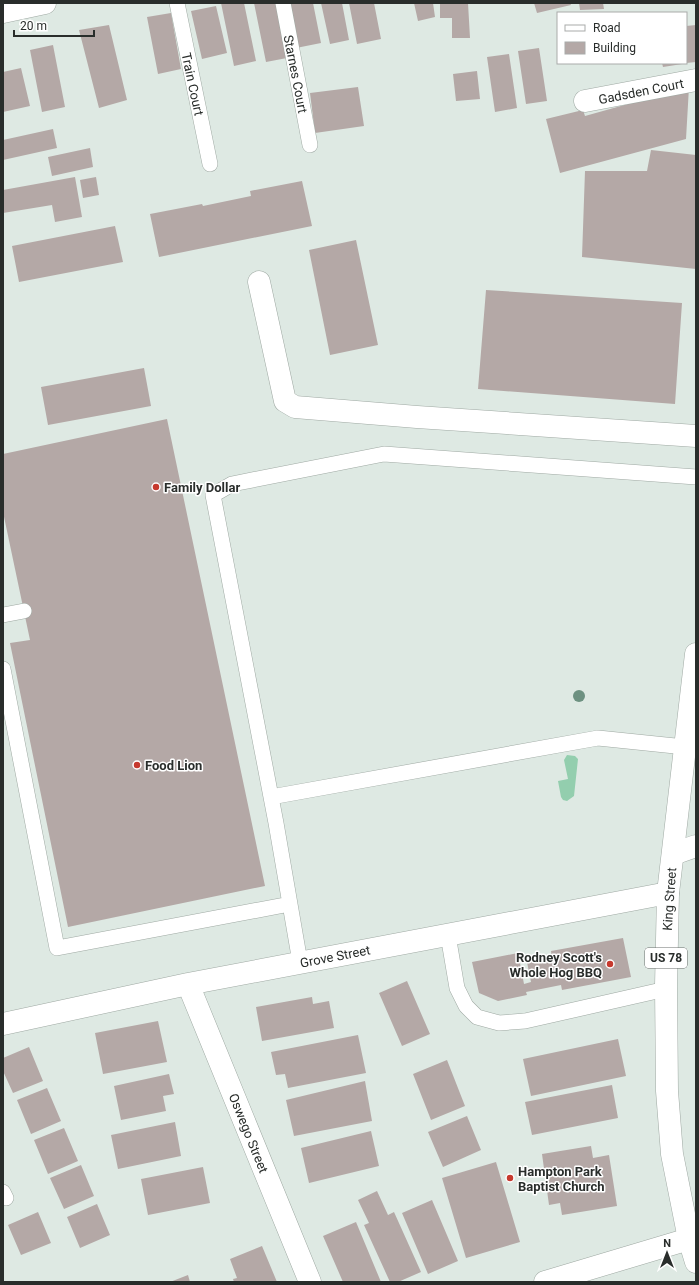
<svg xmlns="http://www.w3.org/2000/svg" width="699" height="1285" viewBox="0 0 699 1285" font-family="Roboto,sans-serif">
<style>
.green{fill:#93ceae}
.building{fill:#b4a8a6}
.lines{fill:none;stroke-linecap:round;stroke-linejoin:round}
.lane-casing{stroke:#9fa9a3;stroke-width:16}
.street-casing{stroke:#9fa9a3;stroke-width:23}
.primary-casing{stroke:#9fa9a3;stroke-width:23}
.lane{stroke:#fff;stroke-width:15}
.street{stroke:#fff;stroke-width:22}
.primary{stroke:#fff;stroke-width:22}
.tree{fill:#6d9181}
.poi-dot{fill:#c6392e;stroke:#fff;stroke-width:1.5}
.labels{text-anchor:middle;stroke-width:3;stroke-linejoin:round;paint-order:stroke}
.shield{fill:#fff;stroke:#696c6b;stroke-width:1}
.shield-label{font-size:12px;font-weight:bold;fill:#292d2b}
.street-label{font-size:13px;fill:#292d2b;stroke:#fff}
.poi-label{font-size:13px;font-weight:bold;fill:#292d2b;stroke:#fff;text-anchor:start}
</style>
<rect width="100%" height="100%" fill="#dee9e3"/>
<path class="green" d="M567 755 575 756 578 759 574 796 567 801 563 800 561 797 558 781 568 779 564 760Z"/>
<path class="building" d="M221 3H244L256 61 234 66Z
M254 3H276L287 58 266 62Z
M287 3H313L321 43 296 48Z
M321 3H342L349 40 330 44Z
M349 3H374L381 39 357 44Z
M414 3H433L435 17 418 21Z
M440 3H468L470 38H452V18H440Z
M534 3H570L571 5 537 13Z
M579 3H603L604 9 580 10Z
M216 6 227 53 202 59 191 11Z
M171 13 181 69 158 74 147 17Z
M109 25 127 100 99 108 79 30Z
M696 25V62L686 63V26Z
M53 45 65 107 42 112 30 50Z
M539 48 547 101 526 104 518 51Z
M509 54 517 108 495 112 487 57Z
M662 63H682V64L663 67Z
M21 68 30 106 3 112V72Z
M477 71 480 99 456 101 453 74Z
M358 87 364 126 315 133 310 93Z
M689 87 686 139 560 173 546 119 583 110 585 116Z
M53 129 57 148 3 160V140Z
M90 148 93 167 52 176 48 157Z
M651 150 696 155V269L582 257 585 171H647Z
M75 177 82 217 55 222 52 205 3 213V190Z
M96 177 99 195 83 198 80 180Z
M302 181 312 226 159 257 150 214 202 204 203 206 251 196 250 191Z
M115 226 123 262 19 282 12 246Z
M356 240 378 345 330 355 309 250Z
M486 290 682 303 675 404 478 389Z
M144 368 151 406 48 425 41 387Z
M167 419 265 886 68 927 10 643 30 640 3 512V454Z
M623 938 631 977 562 990 561 985 526 992 527 995 498 1001 479 993 472 962 518 953 524 984 531 982 527 962 552 958 551 951Z
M407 981 430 1034 402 1046 379 993Z
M312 997 313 1004 329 1001 334 1028 262 1041 256 1007Z
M158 1021 167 1062 103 1074 95 1033Z
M358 1035 366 1073 288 1088 285 1074 276 1075 271 1052Z
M618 1039 626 1076 531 1096 523 1059Z
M29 1047 43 1081 13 1093 3 1071V1058Z
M447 1060 465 1106 431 1120 413 1074Z
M169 1074 174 1094 163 1096 166 1111 121 1120 114 1086Z
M365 1081 372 1121 294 1136 286 1100Z
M612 1085 618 1118 532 1135 525 1102Z
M47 1088 61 1121 31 1134 17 1100Z
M467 1116 481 1150 443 1167 428 1132Z
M175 1122 181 1156 118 1169 111 1135Z
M64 1128 78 1161 48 1174 34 1140Z
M371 1131 379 1166 309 1183 301 1148Z
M591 1146 593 1158 609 1155 617 1206 562 1215 560 1203 549 1205 542 1154Z
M496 1162 520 1242 466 1258 442 1178Z
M81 1165 94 1196 64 1209 50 1178Z
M203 1167 210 1203 148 1215 141 1179Z
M377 1191 388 1215 394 1212 421 1272 398 1282H390L364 1225 369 1223 358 1200Z
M432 1200 458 1261 428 1274 402 1213Z
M97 1204 110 1235 80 1248 67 1217Z
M38 1212 51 1243 21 1255 8 1225Z
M356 1222 381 1282H343L323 1236Z
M262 1246 277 1282H234L233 1279 237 1278 230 1259Z
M188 1275 190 1282H170Z"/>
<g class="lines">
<g class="lane-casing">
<path id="lane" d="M177 3 210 164
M283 3 310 145
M3 615 24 611
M3 669 57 948 290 904
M271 797 598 738 685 747
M448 935 457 988 466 1006 477 1017 499 1023 525 1021 666 989
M300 962 276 823 213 495 232 484 384 454 696 477
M3 1192 6 1198"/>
</g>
<g class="street-casing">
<path id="street" d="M3 12 45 3
M585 101 696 80
M259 282 285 401 295 407 417 417 696 436
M673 854 696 846
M188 984 310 1282
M3 1024 188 984 668 893
M545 1282 689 1239"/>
</g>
<g class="primary-casing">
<path id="primary" d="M696 654 668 893 666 986 667 1091 672 1154 689 1239 696 1262"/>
</g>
<use href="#lane" class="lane"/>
<use href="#street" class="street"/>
<use href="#primary" class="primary"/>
</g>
<circle class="tree" cx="579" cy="696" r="6"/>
<g class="poi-dot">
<circle cx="156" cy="487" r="4"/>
<circle cx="137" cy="765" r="4"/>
<circle cx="610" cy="964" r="4"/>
<circle cx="510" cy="1178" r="4"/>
</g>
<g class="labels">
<rect class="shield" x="645" y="948" width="42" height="20" rx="3"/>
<g class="shield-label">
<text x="666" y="962">US 78</text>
</g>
<g class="street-label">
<text transform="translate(296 74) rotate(79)" y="5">Starnes Court</text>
<text transform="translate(193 84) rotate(78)" y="5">Train Court</text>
<text transform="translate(641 91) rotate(-11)" y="5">Gadsden Court</text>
<text transform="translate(669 899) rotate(-86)" y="5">King Street</text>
<text transform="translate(335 956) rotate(-11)" y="5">Grove Street</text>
<text transform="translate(249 1133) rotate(68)" y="5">Oswego Street</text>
</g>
<g class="poi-label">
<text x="164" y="492">Family Dollar</text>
<text x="145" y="770">Food Lion</text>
<text x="602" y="962" text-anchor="end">Rodney Scott's<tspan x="602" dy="15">Whole Hog BBQ</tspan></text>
<text x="518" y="1176">Hampton Park<tspan x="518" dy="15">Baptist Church</tspan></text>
</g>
</g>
<rect width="699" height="1285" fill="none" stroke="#292d2b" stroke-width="8"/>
<rect x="557" y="12" width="130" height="52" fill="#ffffff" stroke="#a9abaa"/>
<rect x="565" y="25" width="20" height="6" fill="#ffffff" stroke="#a9abaa"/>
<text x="593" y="32" font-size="12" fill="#292d2b">Road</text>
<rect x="565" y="42" width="20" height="12" fill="#b4a8a6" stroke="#a9abaa"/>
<text x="593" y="52" font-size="12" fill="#292d2b">Building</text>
<g transform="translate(667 1253)" stroke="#ffffff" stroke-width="3" paint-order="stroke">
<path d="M0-3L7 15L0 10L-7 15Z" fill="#292d2b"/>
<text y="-6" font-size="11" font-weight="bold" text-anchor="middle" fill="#292d2b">N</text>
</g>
<path d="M14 30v6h80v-6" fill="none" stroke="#292d2b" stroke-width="2"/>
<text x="20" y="30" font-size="12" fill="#292d2b" stroke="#ffffff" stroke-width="3" paint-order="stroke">20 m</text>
</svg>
